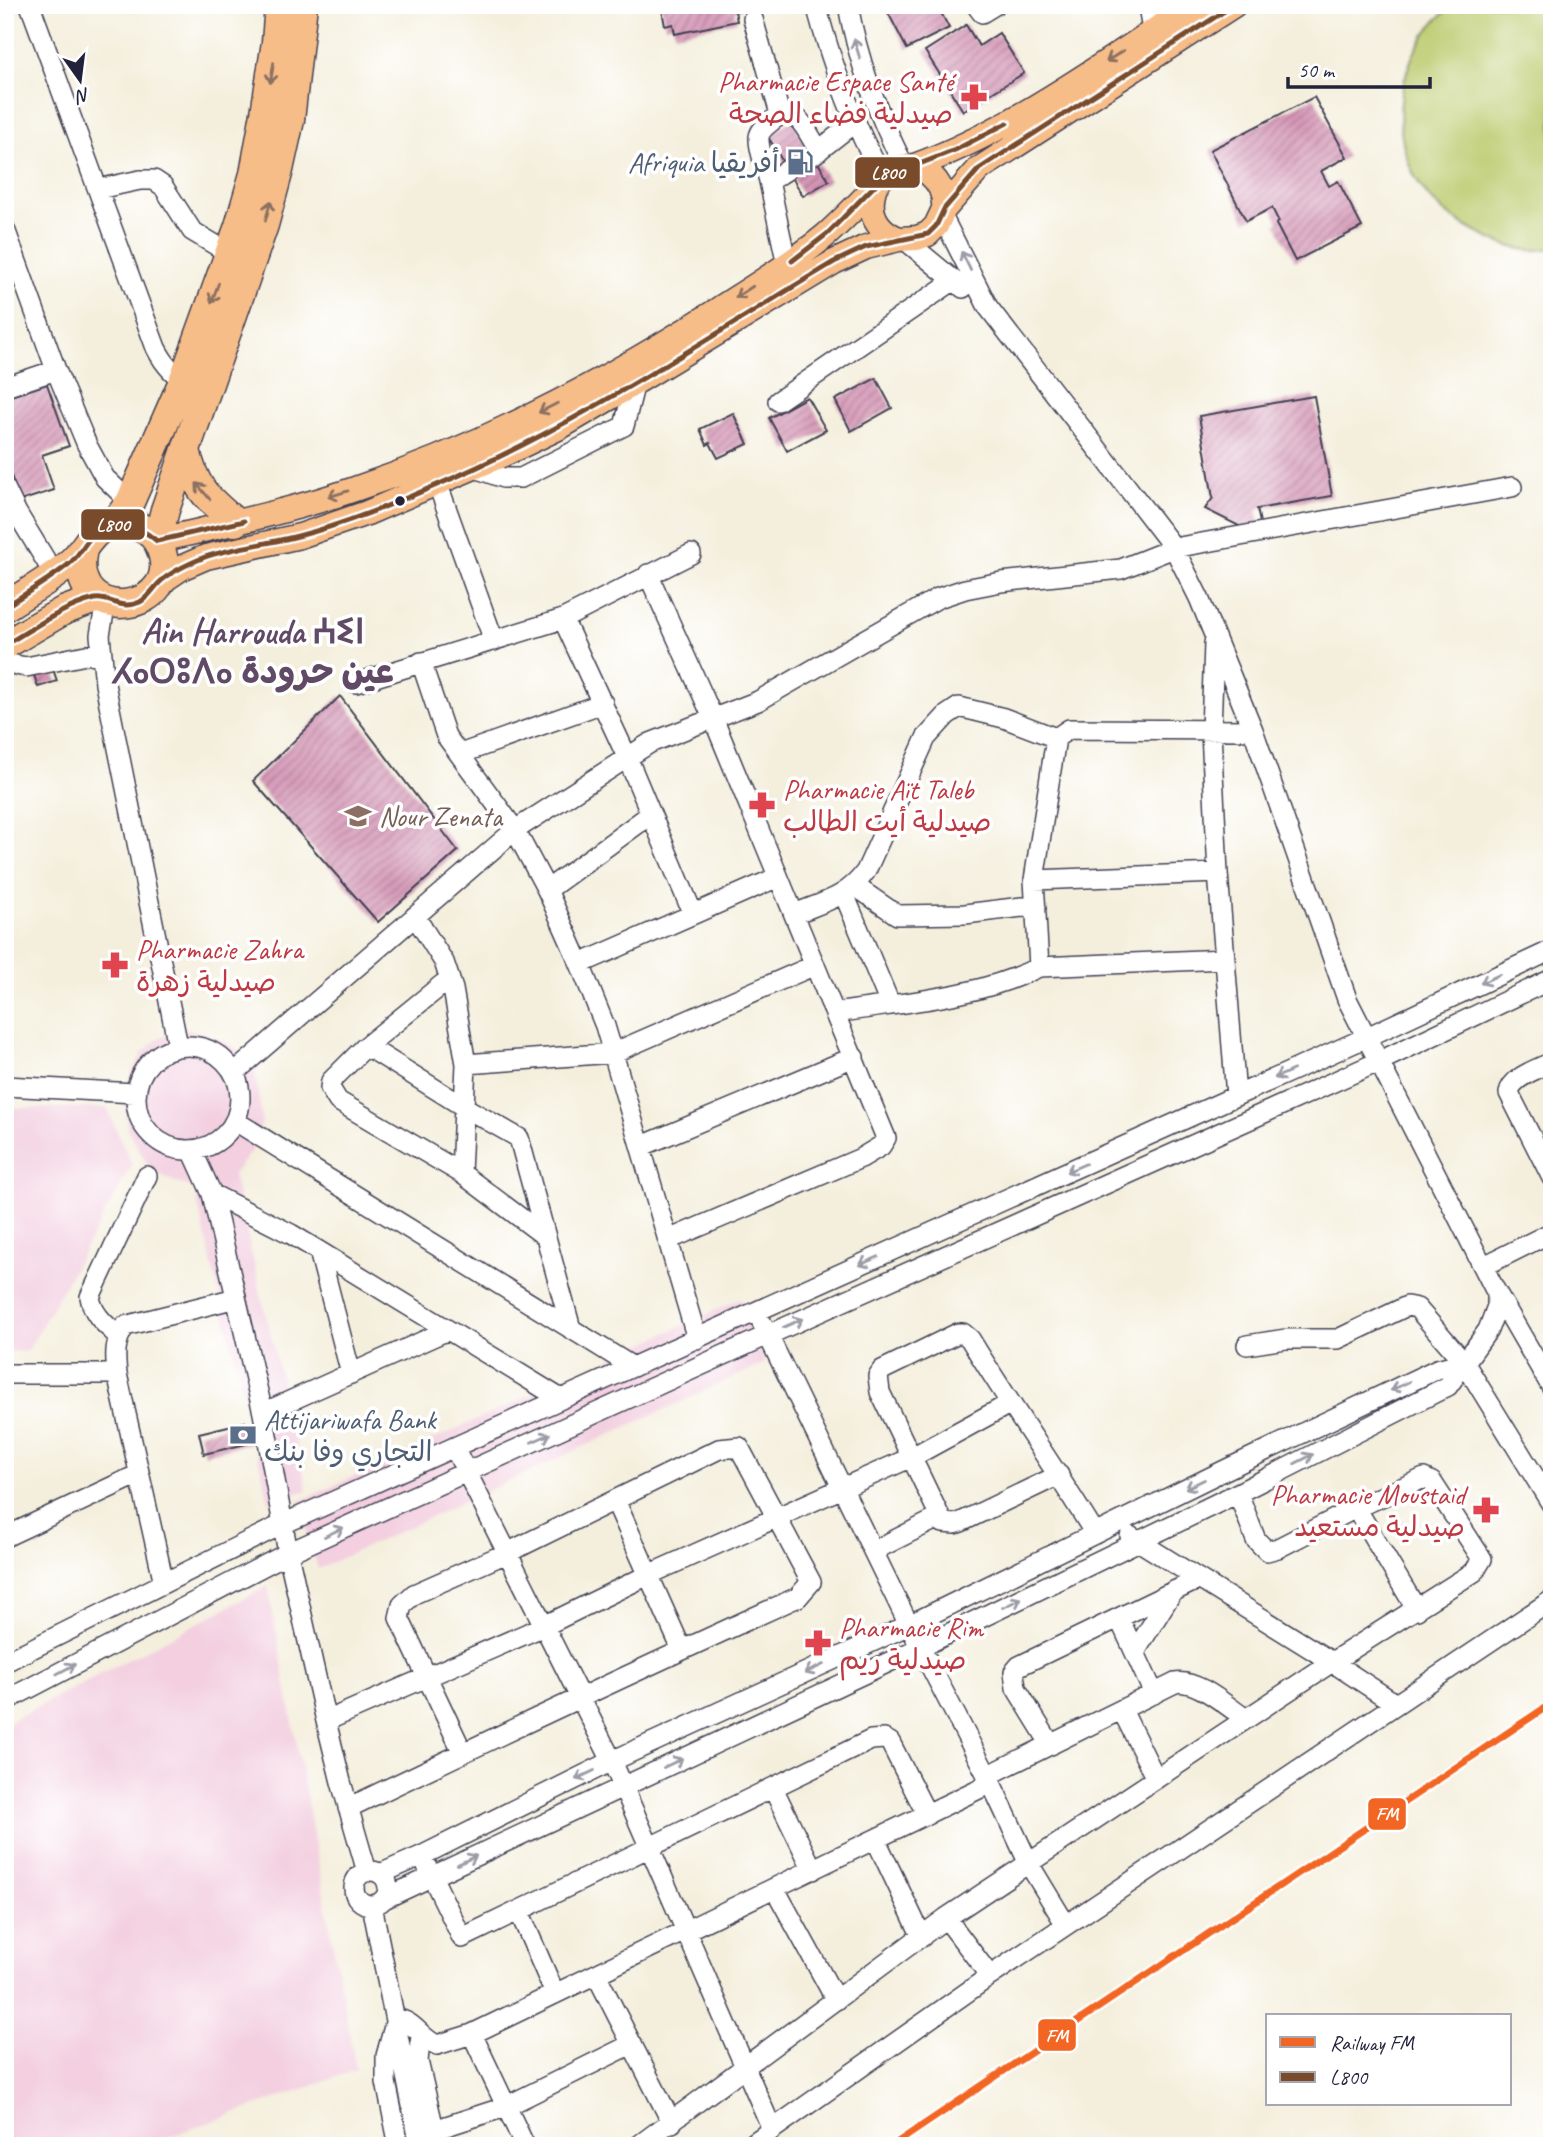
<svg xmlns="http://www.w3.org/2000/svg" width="1557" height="2151" viewBox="0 0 1557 2151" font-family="Caveat,'Playpen Sans Arabic','Noto Sans Tifinagh',sans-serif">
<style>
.built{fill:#f3cfe0}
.garden{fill:#bccb6e;stroke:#6f7654;stroke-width:2}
.building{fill:url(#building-hatch)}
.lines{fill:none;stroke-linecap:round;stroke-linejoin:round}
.minor-tunnel{stroke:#cac6bd;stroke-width:19;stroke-dasharray:19 10;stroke-linecap:butt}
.minor-casing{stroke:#424153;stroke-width:22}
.major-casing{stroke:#424153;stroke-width:27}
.highway-casing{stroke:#424153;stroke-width:31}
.minor{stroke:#fff;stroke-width:19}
.major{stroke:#f7bd88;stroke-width:24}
.highway{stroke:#f7bd88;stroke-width:28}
.bus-1-casing{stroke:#fff;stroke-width:10}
.bus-1{stroke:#7a4b2a;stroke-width:5}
.rail-1-casing{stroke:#fff;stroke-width:12}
.rail-1{stroke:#f26522;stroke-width:7}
.oneway{stroke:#9c9ca7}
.oneway2{stroke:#8c7062}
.bus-dot{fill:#22223b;stroke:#fff;stroke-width:2.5}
.labels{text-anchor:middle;stroke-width:7;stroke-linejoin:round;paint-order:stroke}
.health-label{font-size:28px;fill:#be3a42;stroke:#fff;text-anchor:start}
.service-label{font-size:28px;fill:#4e5e75;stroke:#fff;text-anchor:end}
.education-label{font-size:28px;fill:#785e54;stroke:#fff;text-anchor:start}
.district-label{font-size:35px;font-weight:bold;fill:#614a66;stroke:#fff}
.line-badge{stroke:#fff;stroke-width:2.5}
.badge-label{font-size:19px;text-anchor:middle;font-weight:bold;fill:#fff}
</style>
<defs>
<pattern id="building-hatch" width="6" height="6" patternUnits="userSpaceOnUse" patternTransform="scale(1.75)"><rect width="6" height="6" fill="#d595b5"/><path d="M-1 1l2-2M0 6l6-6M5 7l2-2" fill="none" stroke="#ac7994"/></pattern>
</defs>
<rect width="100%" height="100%" fill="#fff"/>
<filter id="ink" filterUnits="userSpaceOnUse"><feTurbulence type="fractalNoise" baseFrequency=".0143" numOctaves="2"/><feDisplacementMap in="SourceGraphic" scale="14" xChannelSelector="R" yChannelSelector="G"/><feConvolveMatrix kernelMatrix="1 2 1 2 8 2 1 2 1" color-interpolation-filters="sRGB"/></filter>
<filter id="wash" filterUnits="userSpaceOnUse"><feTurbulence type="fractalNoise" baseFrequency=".00686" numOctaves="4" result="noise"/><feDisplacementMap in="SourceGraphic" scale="28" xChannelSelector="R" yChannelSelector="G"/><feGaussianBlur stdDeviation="1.57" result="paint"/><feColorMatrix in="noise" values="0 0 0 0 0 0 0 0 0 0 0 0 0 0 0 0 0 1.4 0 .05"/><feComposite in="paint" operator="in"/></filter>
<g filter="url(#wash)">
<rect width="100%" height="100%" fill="#f4efdd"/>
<path class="built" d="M187 1029 218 1038 240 1052 255 1071 262 1122 252 1150 233 1174 307 1490 269 1502 194 1188 174 1182 150 1169 127 1128 125 1104 129 1078 142 1053 160 1037Z
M5 1108H107L132 1165 27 1352 5 1351Z
M740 1299 765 1363 318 1569 298 1502Z
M268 1586 356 2070 143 2146H5V1724Z"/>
<path class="garden" d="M1454 5H1552V248C1545 249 1537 251 1530 250 1499 248 1448 220 1428 196 1382 141 1395 46 1454 5Z"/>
<g id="blocks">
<path class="building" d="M661 5H741L742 9 735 11 737 21 675 34 673 24 665 26Z
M884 5H937L949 28 907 49Z
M966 25 979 46 999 33 1024 73 963 111 925 51Z
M1314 97 1347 157 1321 171 1329 186 1338 181 1362 227 1295 261 1276 224 1279 222 1272 208 1246 221 1210 150Z
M792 120 829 181 803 196 767 135Z
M876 378 892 408 851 431 835 400Z
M47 384 69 446 42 455 54 490 20 501 5 459V398Z
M1314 396 1332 496 1257 509 1261 527 1245 529 1205 509 1213 498 1199 416Z
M807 397 826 430 787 451 769 418Z
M733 413 748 444 718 458 710 443 707 445 700 429Z
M5 514 11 531 5 533Z
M51 663 57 681 38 687 32 669Z
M340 696 458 851 378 922 253 781Z
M5 832H9L10 854H5Z
M245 1422 250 1443 204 1454 199 1433Z"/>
</g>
</g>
<g filter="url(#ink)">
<use href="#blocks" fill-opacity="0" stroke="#424153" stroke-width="2"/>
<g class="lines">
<path class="minor-tunnel" d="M787 170 813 155"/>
<g class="minor-casing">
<path id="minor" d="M30 5 156 348C164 364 175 377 191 384
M816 5C832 65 852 122 882 176
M848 5C858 62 878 115 904 166
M976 5 982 13 995 5
M1148 5 1152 31
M753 19 780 114
M813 155 855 122
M769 181C766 168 758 150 759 137 760 129 768 125 773 120 796 100 808 134 819 151
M98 189 140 180H154L163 186 192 231 229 253
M942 216 988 307 1174 548 1199 598 1253 730 1347 999 1494 1288 1552 1388
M5 229 56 370 87 445 105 478 130 502
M905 240 963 288
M787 265 769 181 787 170
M5 387 56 370
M778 401 953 281
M475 468 503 478H521L624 426 635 383
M438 485 494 641
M5 488 17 513 54 574
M648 574 713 718 886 1138 881 1146 861 1158 668 1240
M106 602 100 635 105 684 178 1046
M563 619 627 757 693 914
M1214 643 1211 732 1218 873 1236 1096
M421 662 446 736 515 830 547 890 580 964 605 1026 697 1339
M5 663 26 667 101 652
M356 683 563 619 691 554
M460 754 603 703
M1034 880 1218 873
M855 886 897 915 965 914 1022 907 1036 908
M547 890 651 814
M844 894 890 1004
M794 914C823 902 847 898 866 871L926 738 947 715 959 707 1004 718 1056 738
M415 916 444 962 453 989 466 1064 461 1173
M580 964 778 877
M1039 967 1225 959
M449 979 364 1048 331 1081 330 1088 338 1101 461 1173 546 1237
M836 1013C903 1002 977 998 1039 967L1034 880 1056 738 1069 729 1253 730
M136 1098a52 52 0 1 1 104 0a52 52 0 1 1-104 0Z
M364 1048 373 1050 464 1107 519 1138 571 1329
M1552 1062C1538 1069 1511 1077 1509 1093L1552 1178
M466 1064 613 1053 815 965
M234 1073 515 830 650 743 758 701 938 598 965 589 1001 582 1121 569 1174 548 1512 487
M5 1086 135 1093
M235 1121 633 1367
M642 1146 854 1057
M192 1150 212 1194 263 1413 288 1553 326 1721 341 1782 367 1872
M212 1194 291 1234 561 1399
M319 1251 351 1374
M1484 1266 1552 1232
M762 1323 909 1625 991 1783 1029 1864 1066 1925
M118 1336C105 1324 93 1315 90 1297L147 1176
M1247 1345 1286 1339H1338L1407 1306 1417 1308 1464 1362 1552 1505
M5 1374H117
M263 1413 448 1330
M454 1447 612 1761 772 2129
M1059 1475 961 1522 955 1524 943 1523 880 1392 878 1376 882 1370 958 1333H963L970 1339C1010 1405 1055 1468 1095 1534
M615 1500 682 1650
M1356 1508 1417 1610
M1130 1536 1332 1662 1396 1704
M5 1537 139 1474
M873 1551 940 1517
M164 1583 117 1374C115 1355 114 1342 125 1326L236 1298
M1119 1618 1154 1694
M1135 1652 1173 1591
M5 1662 283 1524 1365 1038 1552 950
M5 1701 288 1553 768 1335 1378 1062 1552 979
M1122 1710 1156 1779
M326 1721 544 1626 648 1575 912 1457 1009 1404
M1051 1745 1016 1688 1014 1672 1019 1666 1199 1579
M987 1776 1175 1683C1196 1678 1228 1707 1246 1719
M773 1788 813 1870
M348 1808C497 1736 647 1666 798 1597L811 1582 739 1447 719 1449 509 1552 414 1594 402 1605 399 1618 463 1753
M876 1840 922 1937
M427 1866 462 1938 871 1740 884 1739 890 1742 927 1815
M354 1888a17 17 0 1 1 34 0a17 17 0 1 1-34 0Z
M380 1874 421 1856 612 1761 909 1625 1225 1470 1437 1369 1464 1362
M775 1889 836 2000
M384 1899 921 1647 1238 1493 1448 1386 1488 1330 1497 1306V1293
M372 1905 420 2146
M519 1911 555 1994
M946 1918 990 1976
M596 1974 672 2123
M396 2019C414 2020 421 2039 437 2045L472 2034 991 1783
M395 2023 386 2056V2082L399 2146
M472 2034 525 2146
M421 2035 418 2061 438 2146
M434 2130 505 2107 632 2044
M638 2146 946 1918 1332 1662 1474 1572 1482 1559 1432 1482 1424 1478 1356 1508 1278 1548 1267 1551 1256 1540 1238 1493
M749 2146 990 1976 1552 1600"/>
</g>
<g class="major-casing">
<path id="major" d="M912 167C1013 130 1102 64 1193 5
M874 189C867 212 876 230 899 239
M157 541C222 525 288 512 352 490 480 447 602 384 716 311 753 287 791 264 825 236 841 222 856 206 871 191 878 183 882 174 893 169 921 158 946 181 944 209
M159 583 183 567 206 557 300 536 367 513 504 454 560 427 618 393 834 262 866 247 899 239 917 238 928 234 936 226 944 209 979 169 1234 5"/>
</g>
<g class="highway-casing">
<path id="highway" d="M186 450C195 489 206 497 235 522
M114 524 130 502 183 381 239 226 254 174 265 113 276 42 279 5
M157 541 165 510 264 225 279 170 290 120 303 5
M5 607C27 592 52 579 71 562 84 551 89 535 104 527 110 524 117 523 124 523 138 524 153 532 159 545 191 613 65 632 83 549
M5 645 63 611 98 598"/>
</g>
<use href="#minor" class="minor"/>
<use href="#major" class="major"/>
<use href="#highway" class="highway"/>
<g class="bus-1-casing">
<path id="bus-1" d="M792 261 827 234 889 171 904 166 912 167 955 150 1007 123
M5 607C26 593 49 580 69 564 78 557 82 547 90 538 109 515 137 524 157 541L244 521
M5 645C34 628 62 607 95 599 109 596 120 611 140 602 149 597 152 590 159 583 170 572 190 563 205 557 235 547 268 544 298 536 345 524 393 504 437 485 577 426 704 340 834 262L866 247 928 234 936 226 944 209 979 169 1234 5"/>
</g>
<use href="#bus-1" class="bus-1"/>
<g class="rail-1-casing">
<path id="rail-1" d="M892 2146 1552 1703"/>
</g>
<use href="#rail-1" class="rail-1"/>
</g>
<defs><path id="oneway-shaft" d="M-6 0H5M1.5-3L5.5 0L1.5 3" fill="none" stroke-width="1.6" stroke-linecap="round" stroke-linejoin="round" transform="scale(1.75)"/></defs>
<g class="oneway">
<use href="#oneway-shaft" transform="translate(857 49) rotate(-107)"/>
<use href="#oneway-shaft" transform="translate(966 261) rotate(-116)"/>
<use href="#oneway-shaft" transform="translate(1490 979) rotate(155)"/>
<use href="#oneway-shaft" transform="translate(1284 1074) rotate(156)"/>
<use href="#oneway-shaft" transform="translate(1076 1168) rotate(156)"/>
<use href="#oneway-shaft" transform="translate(869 1261) rotate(156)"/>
<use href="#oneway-shaft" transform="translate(793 1323) rotate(-24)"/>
<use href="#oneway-shaft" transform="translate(1400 1386) rotate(154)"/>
<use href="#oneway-shaft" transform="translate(541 1438) rotate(-24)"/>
<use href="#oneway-shaft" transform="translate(1304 1459) rotate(-27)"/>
<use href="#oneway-shaft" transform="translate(1195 1484) rotate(154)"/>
<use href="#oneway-shaft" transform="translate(334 1532) rotate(-25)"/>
<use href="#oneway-shaft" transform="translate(1012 1603) rotate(-26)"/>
<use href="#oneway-shaft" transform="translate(66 1669) rotate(-28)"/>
<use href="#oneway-shaft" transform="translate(814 1669) rotate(155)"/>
<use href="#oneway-shaft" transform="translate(673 1763) rotate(-25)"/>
<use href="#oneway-shaft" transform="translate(585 1775) rotate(154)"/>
<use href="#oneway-shaft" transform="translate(467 1860) rotate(-25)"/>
</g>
<g class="oneway2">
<use href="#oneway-shaft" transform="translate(1115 56) rotate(147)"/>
<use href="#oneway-shaft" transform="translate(272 73) rotate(99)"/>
<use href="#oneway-shaft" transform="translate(268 211) rotate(-75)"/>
<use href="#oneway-shaft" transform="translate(744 292) rotate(147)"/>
<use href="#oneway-shaft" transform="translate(215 293) rotate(110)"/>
<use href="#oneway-shaft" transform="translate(548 408) rotate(153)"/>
<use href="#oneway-shaft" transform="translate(203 491) rotate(-130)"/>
<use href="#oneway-shaft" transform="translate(338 494) rotate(163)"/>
</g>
</g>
<defs>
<g id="pharmacy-bare" transform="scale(2.1)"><path d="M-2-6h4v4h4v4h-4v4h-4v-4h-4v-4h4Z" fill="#e0444e" stroke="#fff" stroke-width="2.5" paint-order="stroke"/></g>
<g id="fuel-bare" transform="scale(2.1)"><path d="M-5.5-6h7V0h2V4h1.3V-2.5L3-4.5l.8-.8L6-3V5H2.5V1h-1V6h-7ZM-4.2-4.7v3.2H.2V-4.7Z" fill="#5c6f8a" stroke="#fff" stroke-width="2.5" paint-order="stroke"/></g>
<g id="school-bare" transform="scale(2.1)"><path d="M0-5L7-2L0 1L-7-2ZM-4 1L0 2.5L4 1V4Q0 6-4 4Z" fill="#8d6e63" stroke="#fff" stroke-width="2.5" paint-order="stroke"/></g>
<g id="bank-bare" transform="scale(2.1)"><path d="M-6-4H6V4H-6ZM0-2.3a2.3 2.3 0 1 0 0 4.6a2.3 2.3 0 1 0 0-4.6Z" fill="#5c6f8a" stroke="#fff" stroke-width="2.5" paint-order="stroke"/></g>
</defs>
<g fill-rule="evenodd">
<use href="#pharmacy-bare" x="974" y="97"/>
<use href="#fuel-bare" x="800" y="162"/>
<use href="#pharmacy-bare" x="762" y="805"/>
<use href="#school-bare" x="358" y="816"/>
<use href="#pharmacy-bare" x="115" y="965"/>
<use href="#bank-bare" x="243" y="1435"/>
<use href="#pharmacy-bare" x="1486" y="1510"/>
<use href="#pharmacy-bare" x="818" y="1643"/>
</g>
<circle class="bus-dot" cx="400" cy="501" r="6"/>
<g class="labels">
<g class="health-label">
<text x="953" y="91" text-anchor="end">Pharmacie Espace Santé<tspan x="953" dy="32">صيدلية فضاء الصحة</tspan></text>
<text x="783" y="799">Pharmacie Aït Taleb<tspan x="783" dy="32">صيدلية أيت الطالب</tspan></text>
<text x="136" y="959">Pharmacie Zahra<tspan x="136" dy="32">صيدلية زهرة</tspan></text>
<text x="1465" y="1504" text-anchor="end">Pharmacie Moustaid<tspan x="1465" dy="32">صيدلية مستعيد</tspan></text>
<text x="839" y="1637">Pharmacie Rim<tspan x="839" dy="32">صيدلية ريم</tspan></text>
</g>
<g class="service-label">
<text x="779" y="172">Afriquia أفريقيا</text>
<text x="264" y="1429" text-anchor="start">Attijariwafa Bank<tspan x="264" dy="32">التجاري وفا بنك</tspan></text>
</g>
<g class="education-label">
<text x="379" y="826">Nour Zenata</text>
</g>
<g class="district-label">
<text x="253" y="643">Ain Harrouda ⵄⵉⵏ<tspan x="253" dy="40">ⵃⴰⵔⵓⴷⴰ عين حرودة</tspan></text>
</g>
</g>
<g class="line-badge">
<rect x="854" y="156" width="67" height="33" rx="7" fill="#7a4b2a"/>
<rect x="80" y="508" width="66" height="33" rx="7" fill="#7a4b2a"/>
<rect x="1367" y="1797" width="40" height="34" rx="7" fill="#f26522"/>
<rect x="1037" y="2018" width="40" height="34" rx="7" fill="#f26522"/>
</g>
<g class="badge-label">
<text x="888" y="179">L800</text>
<text x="113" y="531">L800</text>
<text x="1387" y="1820">FM</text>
<text x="1057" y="2042">FM</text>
</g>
<rect width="1557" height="2151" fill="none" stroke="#fff" stroke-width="28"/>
<rect x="1266" y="2014" width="245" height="91" fill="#ffffff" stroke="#a7a7b1" stroke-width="2"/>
<rect x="1280" y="2037" width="35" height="10" fill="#f26522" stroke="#a7a7b1" stroke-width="2"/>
<text x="1330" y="2050" font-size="21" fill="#22223b">Railway FM</text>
<rect x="1280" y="2072" width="35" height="10" fill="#7a4b2a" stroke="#a7a7b1" stroke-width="2"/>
<text x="1330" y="2084" font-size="21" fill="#22223b">L800</text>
<g transform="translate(80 80) rotate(166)" stroke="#ffffff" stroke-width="5" paint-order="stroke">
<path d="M0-5L12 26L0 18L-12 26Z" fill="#22223b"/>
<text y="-10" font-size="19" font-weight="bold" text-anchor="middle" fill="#22223b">N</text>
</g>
<path d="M1288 77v10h142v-10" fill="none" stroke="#22223b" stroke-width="3.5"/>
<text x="1298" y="77" font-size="21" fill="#22223b" stroke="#ffffff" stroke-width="5" paint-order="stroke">50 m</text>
</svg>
